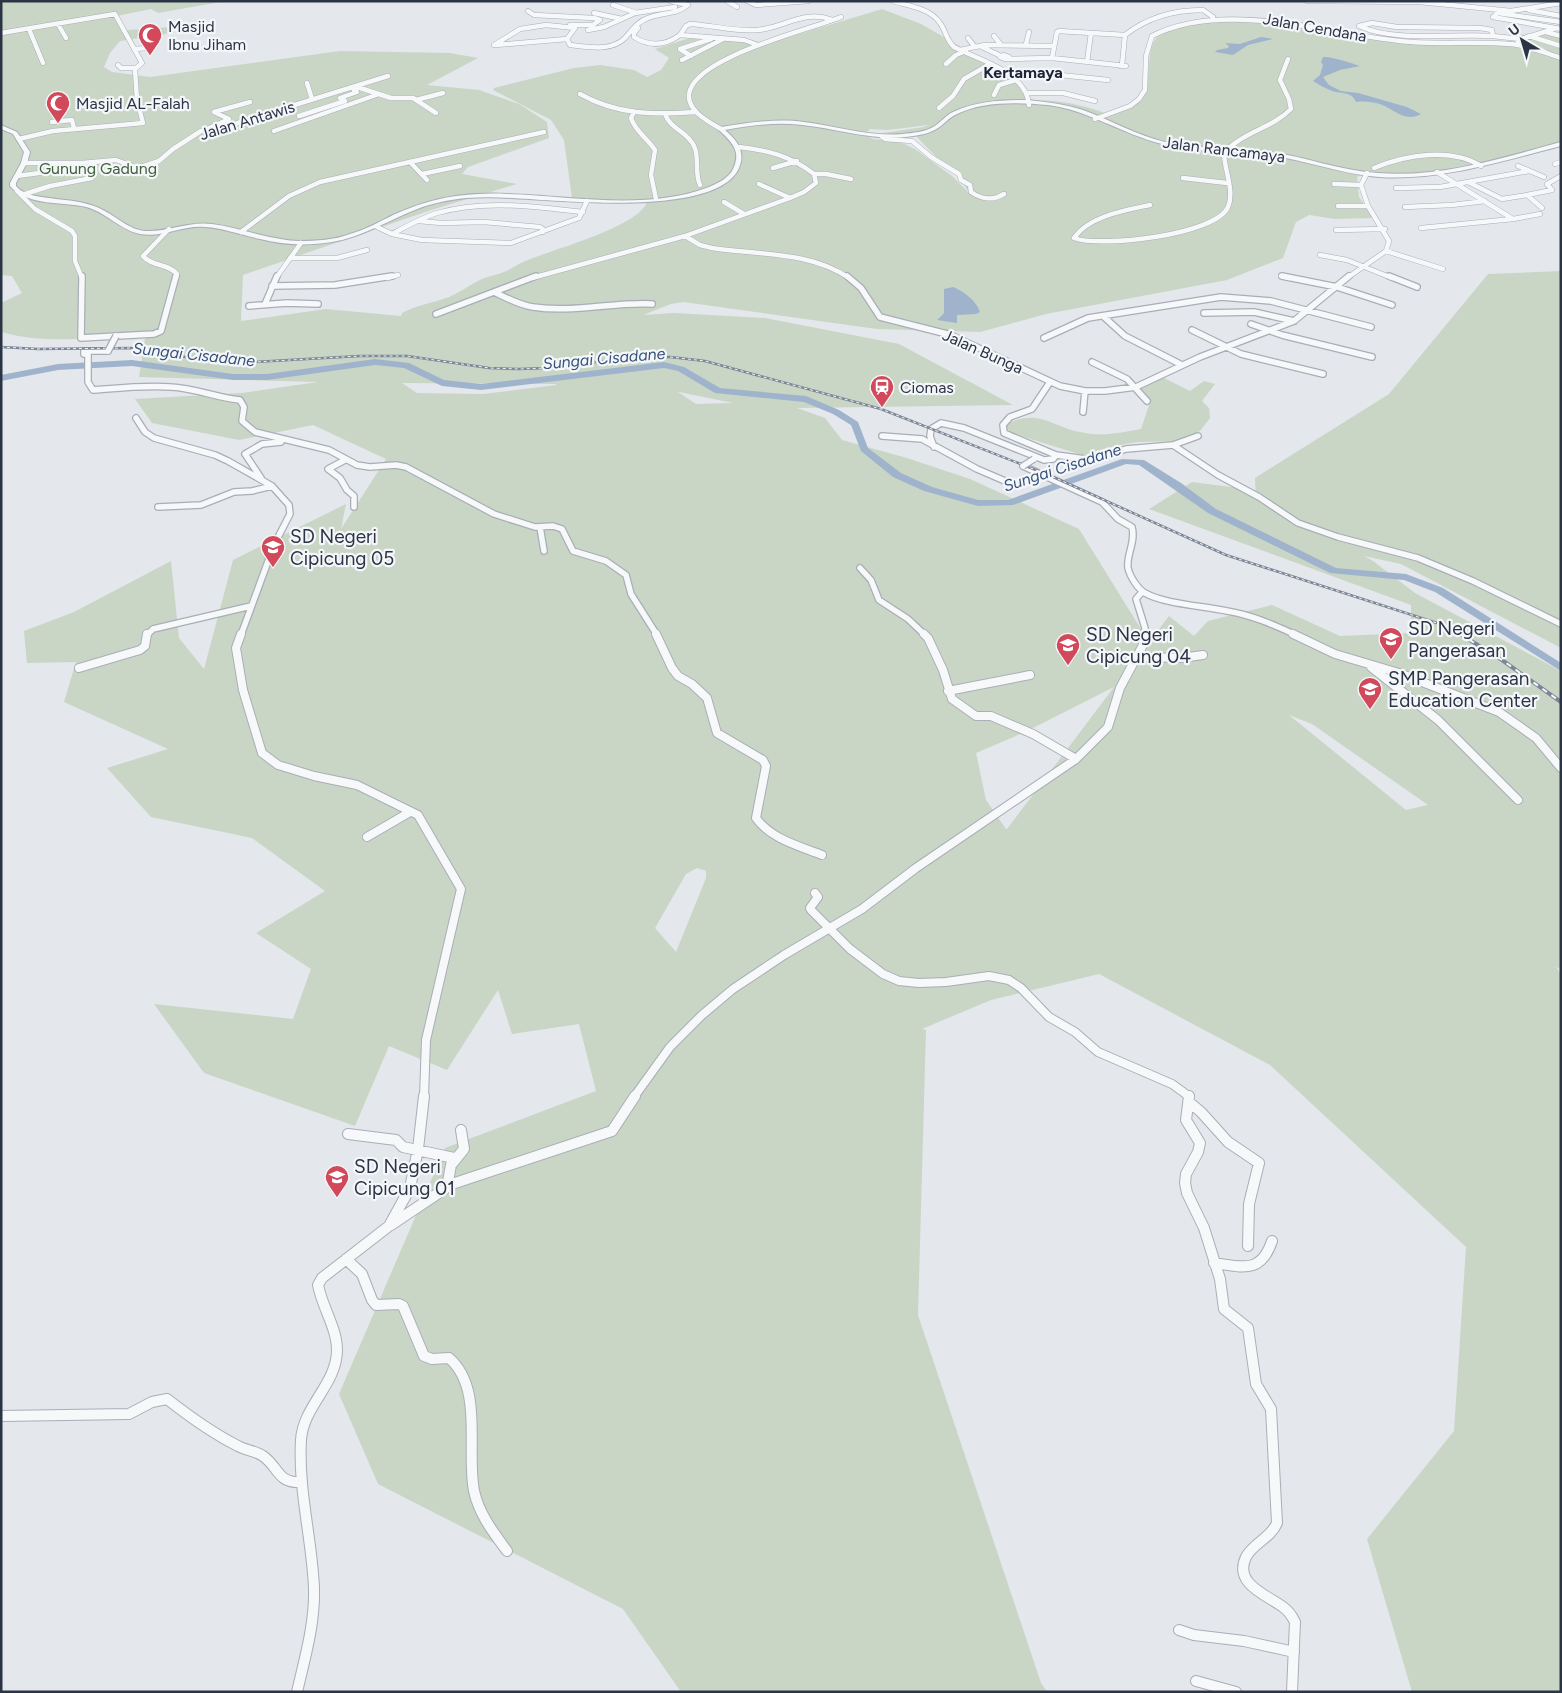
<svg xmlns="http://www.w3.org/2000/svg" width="1562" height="1693" viewBox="0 0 1562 1693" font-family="Figtree,sans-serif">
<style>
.green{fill:#c9d6c5;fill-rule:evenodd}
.water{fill:#9fb4cc}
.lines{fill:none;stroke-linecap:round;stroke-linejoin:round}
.river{fill:#9fb4cc;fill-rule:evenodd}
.minor-far3-casing{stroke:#a9aeb7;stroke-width:5.5}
.minor-far2-casing{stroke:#a9aeb7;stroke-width:8}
.minor-far1-casing{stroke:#a9aeb7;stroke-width:10}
.minor-casing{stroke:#a9aeb7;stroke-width:12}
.tertiary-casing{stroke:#a9aeb7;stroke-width:2}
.minor-far3{stroke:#f7f8fa;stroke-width:4.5}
.minor-far2{stroke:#f7f8fa;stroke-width:5.5}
.minor-far1{stroke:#f7f8fa;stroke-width:8}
.minor{stroke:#f7f8fa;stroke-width:10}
.tertiary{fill:#f7f8fa;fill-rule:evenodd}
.rail-far1-casing{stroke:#7d8696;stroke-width:2.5}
.rail-casing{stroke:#7d8696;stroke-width:4}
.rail-far1{stroke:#f4f6f9;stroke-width:1;stroke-dasharray:3;stroke-linecap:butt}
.rail{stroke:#f4f6f9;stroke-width:2;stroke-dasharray:5.5;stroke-linecap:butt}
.minor-bridge-casing{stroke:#a9aeb7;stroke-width:8;stroke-linecap:butt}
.minor-bridge{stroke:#f7f8fa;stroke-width:5.5}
.labels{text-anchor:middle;stroke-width:4.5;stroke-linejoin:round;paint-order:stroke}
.far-poi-label{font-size:16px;fill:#2b3445;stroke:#f4f6f9;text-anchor:start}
.far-street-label{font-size:16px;fill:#2b3445;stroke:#f4f6f9}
.far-neighbourhood-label{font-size:16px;font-weight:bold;fill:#1d2536;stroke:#f4f6f9}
.far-park-label{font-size:16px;fill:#3f6138;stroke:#f4f6f9}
.far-water-label{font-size:16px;font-style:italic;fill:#34527a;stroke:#f4f6f9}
.poi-label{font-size:19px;fill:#2b3445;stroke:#f4f6f9;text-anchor:start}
</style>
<rect width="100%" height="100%" fill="#e4e7ec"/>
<path class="green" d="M1 1H226L158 13 151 9 117 16 115 18 127 30 174 27 166 34 120 41 110 53 104 67 112 72 150 77 340 51 450 53 478 58 427 85 479 90 519 104 547 122 549 138 468 167 462 174 517 184 428 211 243 275 241 321 326 309 401 316 402 313C417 305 433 303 449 297 461 292 471 284 482 279 489 276 497 275 504 272 510 270 515 266 521 263 546 251 638 228 647 202L609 203 574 201 572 198 564 140 551 120 493 90 494 88 574 68 600 65 634 70 647 77 661 70 669 58 655 49 699 35 752 40 766 44 882 9 921 24 996 67 1016 81 1027 100C1056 99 1083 104 1110 115 1118 112 1131 109 1137 103 1160 81 1136 43 1169 28 1211 8 1281 18 1326 27 1340 30 1355 36 1370 38 1417 42 1466 40 1513 46 1529 48 1545 54 1561 59V142C1513 155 1463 167 1414 174 1395 176 1375 168 1357 177L1359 197 1373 218 1335 219 1309 215 1296 222 1283 258 1227 280 1046 314 980 332 877 329 684 302 671 304 643 315 674 313 765 318 899 344 1013 405 797 408 825 418 842 440 907 458 970 479 1079 529 1149 642 1169 616 1194 636 1208 621 1272 605 1340 636 1411 633V605L1149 509 1192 482 1239 488 1256 499 1255 478 1389 394 1488 274 1561 271V648L1401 564 1364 556 1373 561 1415 593 1561 671V969L1556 967 1561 974V1692H1412L1367 1539 1454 1431 1466 1247 1270 1065 1099 974 991 1000 922 1029 926 1030 918 1315 1041 1683 1047 1692H681L623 1609 378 1484 339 1394 445 1148 596 1091 579 1024 512 1034 498 990 447 1070 389 1046 355 1126 204 1073 154 1004 293 1019 311 969 256 933 325 891 252 838 151 817 107 768 168 749 64 702 76 662 27 663 24 631 74 612 171 561 179 638 204 669 233 560 346 504 341 529 386 459 313 425 239 440 152 423 135 399 242 393 318 382 139 377 146 332C98 338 48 345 1 332V303L22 293 12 276 1 275ZM929 125 924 127 883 133 916 136 938 159 956 170 969 193 952 176 915 149 900 142 873 139 867 136V132L870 129 887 130ZM402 383 556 384V385L483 394 417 393ZM678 392H679L733 403 696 404ZM1114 687 1007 829H1006L986 800 976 753 1025 732ZM1289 715 1312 724 1428 805 1406 810ZM697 868 706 871V878L676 952 655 928 686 874Z
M1531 34H1561V57L1508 41 1524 43V40L1519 35Z
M1160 376 1190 391 1204 381 1215 384 1202 401 1209 408 1210 418 1200 431 1181 441 1138 442 1114 446 1097 454 1082 455 1008 432 1006 428 1010 422C1041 410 1051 426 1080 432 1102 437 1119 433 1141 429L1149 405 1136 387Z"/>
<path class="water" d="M1261 37 1273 39 1248 45 1233 55 1215 52 1217 50 1228 48 1229 46 1225 43 1240 44Z
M1323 57C1330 56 1352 63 1360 66L1340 70 1323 77 1329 85 1341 91 1358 93 1407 107 1421 114C1404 124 1392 106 1376 103 1370 102 1362 101 1356 102 1352 91 1341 94 1332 91 1325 88 1319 85 1313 81L1320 75 1323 65 1321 62Z
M953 287C963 291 977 301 980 312L976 314 957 315V323L937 320 944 313V289Z"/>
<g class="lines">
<path class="river" d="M375 359 409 363 444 380 481 384 664 362 684 367 720 388 806 396 839 410 858 422 868 448 901 473 932 487 978 500H1008L1122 459 1144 460 1181 483 1216 509 1336 568 1406 574 1443 588 1561 663V671L1435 592 1404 580 1330 573 1208 513 1139 465 1126 464 1013 505 978 506 924 491 893 477 861 451 851 425 833 414 804 402 715 393 678 371 664 368 481 390 442 386 404 368 375 365 267 380H233L132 366 58 370 1 381V375L58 364 132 360 233 374H267Z"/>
<g class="minor-far3-casing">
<path id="minor-far3" d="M727 1 737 7
M747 1 756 5 809 1
M893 1C908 6 930 8 940 23 946 31 946 40 954 47 980 61 1026 71 1029 105
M1307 1 1420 2 1511 11 1561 3
M613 5 637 13
M1529 10 1561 16
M528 11 534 15 594 18 600 20 593 25H570
M594 13 622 19
M1561 22 1498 13 1493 17 1561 29
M1372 23 1397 27 1480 28 1492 30 1493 36C1452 33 1397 43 1359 26Z
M58 24 66 38
M638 28 634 33V37C650 47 665 46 680 35
M29 29 43 63
M588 30 604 27 635 13 675 7
M1546 32 1561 36
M1 33 115 14 142 63 135 69 137 100 143 123 53 131 19 139
M1125 35C1148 17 1174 10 1203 10L1213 17
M994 36 1001 45
M1493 36 1520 39
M1529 36 1561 46
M968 38 974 46
M1518 42V40L1554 29
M1026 44 1029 32
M494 45 520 29 546 25 575 28 567 39 570 45C588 47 611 52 625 38 632 30 638 21 648 18 662 12 676 15 688 5L670 1
M496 45 567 39
M758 45 744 40 680 35 686 26 690 24C712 25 735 32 757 30 786 28 802 9 833 20
M982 47 1001 56
M134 49 148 48
M960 50 985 45 1054 46
M691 56 680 49 711 39
M1009 57 1004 55 1000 57 1005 59 1052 58 1126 66H1120
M1052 58 1057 32 1059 31 1125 35 1122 65
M682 60 723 39
M1087 62 1091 33
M946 64 956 55 966 51
M118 65 121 68H135
M1009 74 1041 73 1108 80
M307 83 312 99
M357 87 391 98H413L436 113
M1027 93H1063L1095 101
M580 94C617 115 655 115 696 112
M994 95 999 85 1016 80
M416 100 443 93
M939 108 953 96 964 79 990 64
M634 112 631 118C635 131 647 138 655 150L651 175 656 199
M665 114C670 129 688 132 694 146 700 158 694 172 700 185
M299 116 345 101 340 98 357 92 354 90
M1095 119 1130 106 1139 99 1145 90 1146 56 1152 36C1222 0 1325 33 1400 41 1436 45 1473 41 1510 44 1527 45 1545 53 1561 58
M52 122 72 120 74 129
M207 129 229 119 214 112 250 102
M721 129C709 122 687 111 689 94 694 57 809 30 841 17
M274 131 379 94
M882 137 885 139 912 141 931 157 959 174 961 180 970 185 971 192C981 199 993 201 1004 194
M739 147C767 150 791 156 814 174L816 183 804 192 790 198 685 236 700 245 712 248C757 255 810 251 849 278
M410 162 427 180
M24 163H82L116 160 135 167 144 166 159 161 173 149 201 131 223 130 240 122 388 76
M1555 164 1561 162
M1518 166 1544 177
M773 168 797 161
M1374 168C1405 155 1451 147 1481 166
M422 174 460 166
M814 174H826L851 179
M17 176 54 171
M1183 178 1227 183
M1468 182 1502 199 1527 195 1542 208
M759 184 790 198
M1334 184 1361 185
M1396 188 1440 187 1529 171
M17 191 35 209 72 231 75 236V261L82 278
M25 194 50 186 92 178
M1527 195 1552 190 1547 184 1561 176
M724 202 744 214
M1150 205C1126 210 1089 216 1074 238 1100 248 1216 235 1228 207 1235 191 1224 169 1224 153 1244 131 1271 129 1291 109L1289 99 1280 80 1288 59
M1338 206H1368
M1405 207 1452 205 1485 201
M1513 219 1540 214
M419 221 441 223 484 222 540 227 543 229V232
M377 227 392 234 422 240 511 243 579 218 587 201
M1421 228 1513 219 1437 172
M169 229 143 256C152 267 168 263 177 274L176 278
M1336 230 1385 229
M241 232 289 196 320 182 544 132
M392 234C407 226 421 218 437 213 485 199 535 207 583 212
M1386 251 1443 269
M1320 255 1347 260 1392 278
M290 258H337L367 250
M1281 276 1289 278
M276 278 301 243
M387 278 398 275
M532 278 685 236
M1347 278 1386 251 1389 241 1368 206 1361 185 1367 173"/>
</g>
<g class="minor-far2-casing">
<path id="minor-far2" d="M82 276 81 338 154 334 161 331 176 276
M847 276 861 288 880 317 951 335 1060 386 1085 391H1105L1136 387 1200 357 1294 321 1349 276
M1282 276 1337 287 1392 305
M1389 276 1417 287
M272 286 335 285 392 276
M494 292C507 298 519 305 533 307 572 313 613 302 652 304
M265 304 277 276
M249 306 287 303 318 304
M1204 313 1254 312 1294 321
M436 314 536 276
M1103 316 1125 336 1182 365
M1251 324 1282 335 1372 357
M1192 330 1241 354 1323 374
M1044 338 1088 318 1221 297 1271 301 1371 327
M108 351H84V354H88V382L93 390C119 388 145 385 171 387 195 388 217 398 240 400L244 407 242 421 255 432 329 450 357 465 370 467 396 465 406 467 494 514 535 527 553 526 562 529 573 551 606 561 626 575 631 594 657 635
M1092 362 1127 379 1147 401
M1050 382 1032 409 1010 417 1003 425 1004 433 1056 455 1093 460 1126 449 1173 445 1218 475 1259 497 1298 523 1338 537 1418 558 1473 581 1561 624
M1083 412 1085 391
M136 418 145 432 154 438 215 455 228 461 272 486 289 505 290 514 274 545 241 635
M882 436 922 439 977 469 1012 484 1033 480 1041 475
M1173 445 1198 436
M934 447 930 436 931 429 941 423 964 428 1044 460 1053 459 1056 455
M345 460 328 469 340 478 347 490 354 496V507
M1023 466 1102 502 1118 519 1132 527C1136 542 1126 555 1128 568 1130 577 1138 589 1145 593 1164 604 1205 606 1227 611 1252 615 1274 625 1296 635
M261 478 245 454 262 444 281 442
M158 507 201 505 234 492 252 491 272 486
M540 527 544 551
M860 568 871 580 879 600 908 619 925 635
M1142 592 1136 599 1145 628 1144 635
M147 635 153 629 251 606"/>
</g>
<g class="minor-far1-casing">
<path id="minor-far1" d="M241 634 236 648 243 690 262 753 278 765 314 776 357 785 418 815 461 889 426 1040 424 1097
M656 634 672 668 678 676 692 684 707 698 717 733 763 760 766 766 756 818C771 839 799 846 822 855
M924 634 928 638 943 670 952 699 976 716H991L1033 734 1076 759
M1293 634 1335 654 1399 673 1499 712 1536 738 1561 768
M1137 657 1180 658 1203 655
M1371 667 1438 720 1518 800
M79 668 140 650 145 646 147 634
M948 691 1030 675
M367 837 410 812
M815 893 818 897 810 908 811 910 850 949 883 974 899 981 919 983 946 982 989 976 1009 980 1021 988 1049 1017 1075 1032 1098 1052 1172 1084 1190 1097
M634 1097 670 1047 702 1015 733 989 784 955 862 909 916 868 1076 759 1108 727 1120 688 1143 645 1144 634"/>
</g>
<g class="minor-casing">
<path id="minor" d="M1189 1096 1186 1120 1200 1143 1198 1152 1186 1174 1185 1183 1187 1193 1204 1228 1220 1279 1224 1309 1248 1328 1256 1384 1271 1409 1277 1523C1271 1538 1253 1543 1246 1557 1233 1584 1267 1595 1283 1607 1289 1611 1292 1616 1295 1622L1292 1692
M1189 1102 1201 1112 1228 1142 1259 1163 1249 1204 1248 1246
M348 1134 396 1140 403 1147 454 1158
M447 1187 451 1165 464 1149 461 1130
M391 1225 452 1184 612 1131 635 1096
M346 1259 362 1274 372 1300 376 1305 399 1304 403 1306 424 1356 432 1359 449 1358C484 1388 466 1451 474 1491 479 1514 493 1532 507 1551
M1214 1263C1243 1267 1261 1274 1272 1241
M1 1416 129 1414 152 1402 167 1399C190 1417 212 1433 238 1446 245 1450 256 1451 263 1456 279 1467 277 1484 302 1482
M1179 1630 1194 1635 1244 1641 1294 1652
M1196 1681 1236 1692
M297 1692C305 1657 315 1624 314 1588 312 1539 298 1490 301 1440 303 1406 337 1384 337 1350 337 1328 322 1307 318 1285L322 1278 389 1226 410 1188 418 1149 424 1096"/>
</g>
<g class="tertiary-casing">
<path id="tertiary" d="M1027 100C1046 102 1065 104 1083 110 1111 120 1136 135 1165 142 1199 149 1235 147 1270 152 1307 157 1341 171 1378 173 1440 178 1502 158 1561 142V146C1502 161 1440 181 1379 177 1341 174 1306 160 1269 155 1233 151 1197 153 1162 144 1122 134 1088 110 1048 105 1018 102 981 101 955 115 949 118 946 122 941 126 933 132 923 135 913 136 875 142 840 129 802 125 777 122 751 125 725 130 737 140 746 152 739 168 717 218 556 200 511 198 496 197 481 197 466 198 449 200 431 203 415 210 387 221 362 237 332 242 308 246 283 245 260 239 241 235 223 228 205 227 183 225 162 238 140 234 120 230 106 212 86 207 62 201 29 207 10 186V183L21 163 24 152 13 134 1 129V125L17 132 30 152 27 163 16 183V186L20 190 28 194C52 201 79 198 101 209 116 216 129 230 146 231 168 232 189 221 212 224 242 228 269 240 300 241 317 241 334 240 350 234 365 230 379 222 393 215 413 206 434 199 456 196 473 194 490 193 507 194 571 196 648 211 709 187 718 183 729 178 733 169 742 150 731 142 718 129L721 127C748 123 776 118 804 122 837 126 869 137 902 134 913 133 925 132 935 126 941 122 946 115 953 112 976 101 1002 100 1027 100Z"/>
</g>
<use href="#minor-far3" class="minor-far3"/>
<use href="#minor-far2" class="minor-far2"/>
<use href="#minor-far1" class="minor-far1"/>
<use href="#minor" class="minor"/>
<use href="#tertiary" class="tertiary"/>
<g class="rail-far1-casing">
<path id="rail-far1" d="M1 347 38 349 132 348 210 361 238 363 360 356H407L489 368 519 369 547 368 638 357H670L705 361 881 409 1051 476 1226 555 1440 624 1462 635"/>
</g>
<g class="rail-casing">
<path id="rail" d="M1460 634 1502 660 1561 702"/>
</g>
<use href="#rail-far1" class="rail-far1"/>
<use href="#rail" class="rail"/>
<g class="minor-bridge-casing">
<path id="minor-bridge" d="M108 351 116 336
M1023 466 1034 459"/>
</g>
<use href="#minor-bridge" class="minor-bridge"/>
</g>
<defs>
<g id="mosque-pin" transform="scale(1.25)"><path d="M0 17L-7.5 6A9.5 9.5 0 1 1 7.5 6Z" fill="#d1495b" stroke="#f4f6f9"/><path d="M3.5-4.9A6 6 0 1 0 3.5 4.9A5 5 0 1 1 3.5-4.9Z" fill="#fff"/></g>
<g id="station-pin" transform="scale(1.25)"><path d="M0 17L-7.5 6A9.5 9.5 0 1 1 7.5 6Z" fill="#d1495b" stroke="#f4f6f9"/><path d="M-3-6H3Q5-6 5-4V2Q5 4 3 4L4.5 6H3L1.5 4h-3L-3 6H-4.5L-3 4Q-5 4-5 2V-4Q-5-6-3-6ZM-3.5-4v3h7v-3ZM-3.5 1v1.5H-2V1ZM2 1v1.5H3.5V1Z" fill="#fff"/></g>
<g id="school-pin" transform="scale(1.25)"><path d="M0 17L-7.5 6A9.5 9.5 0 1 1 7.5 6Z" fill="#d1495b" stroke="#f4f6f9"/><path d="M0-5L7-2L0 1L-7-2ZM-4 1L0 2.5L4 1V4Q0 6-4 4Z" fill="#fff"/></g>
</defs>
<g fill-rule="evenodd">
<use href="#mosque-pin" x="150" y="35"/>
<use href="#mosque-pin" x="58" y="103"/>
<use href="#station-pin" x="882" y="387"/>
<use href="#school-pin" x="273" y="547"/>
<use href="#school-pin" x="1391" y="639"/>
<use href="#school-pin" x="1068" y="645"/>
<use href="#school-pin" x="1370" y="689"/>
<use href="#school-pin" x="337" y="1177"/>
</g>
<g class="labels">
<g class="far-poi-label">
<text x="168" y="32">Masjid<tspan x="168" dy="18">Ibnu Jiham</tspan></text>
<text x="76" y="109">Masjid AL-Falah</text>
<text x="900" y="393">Ciomas</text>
</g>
<g class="far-street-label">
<text transform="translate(1315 27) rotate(10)" y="6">Jalan Cendana</text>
<text transform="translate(247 120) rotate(-17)" y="6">Jalan Antawis</text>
<text transform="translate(1224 149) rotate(7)" y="6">Jalan Rancamaya</text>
<text transform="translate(983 351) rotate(24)" y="6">Jalan Bunga</text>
</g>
<g class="far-neighbourhood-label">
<text x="1023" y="78">Kertamaya</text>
</g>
<g class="far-park-label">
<text x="98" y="174">Gunung Gadung</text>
</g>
<g class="far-water-label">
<text transform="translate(194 354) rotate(6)" y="6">Sungai Cisadane</text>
<text transform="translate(604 358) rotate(-5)" y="6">Sungai Cisadane</text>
<text transform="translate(1062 467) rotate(-18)" y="6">Sungai Cisadane</text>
</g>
<g class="poi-label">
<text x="290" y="543">SD Negeri<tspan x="290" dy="22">Cipicung 05</tspan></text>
<text x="1408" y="635">SD Negeri<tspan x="1408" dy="22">Pangerasan</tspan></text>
<text x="1086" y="641">SD Negeri<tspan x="1086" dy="22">Cipicung 04</tspan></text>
<text x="1388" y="685">SMP Pangerasan<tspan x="1388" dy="22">Education Center</tspan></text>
<text x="354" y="1173">SD Negeri<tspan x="354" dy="22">Cipicung 01</tspan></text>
</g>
</g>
<rect width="1562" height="1693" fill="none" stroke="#2b3445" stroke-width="5"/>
<g transform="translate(1522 40) rotate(322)" stroke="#f4f6f9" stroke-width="4" paint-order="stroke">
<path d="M0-4L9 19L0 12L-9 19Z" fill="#2b3445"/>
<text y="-8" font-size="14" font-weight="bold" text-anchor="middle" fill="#2b3445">U</text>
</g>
</svg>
